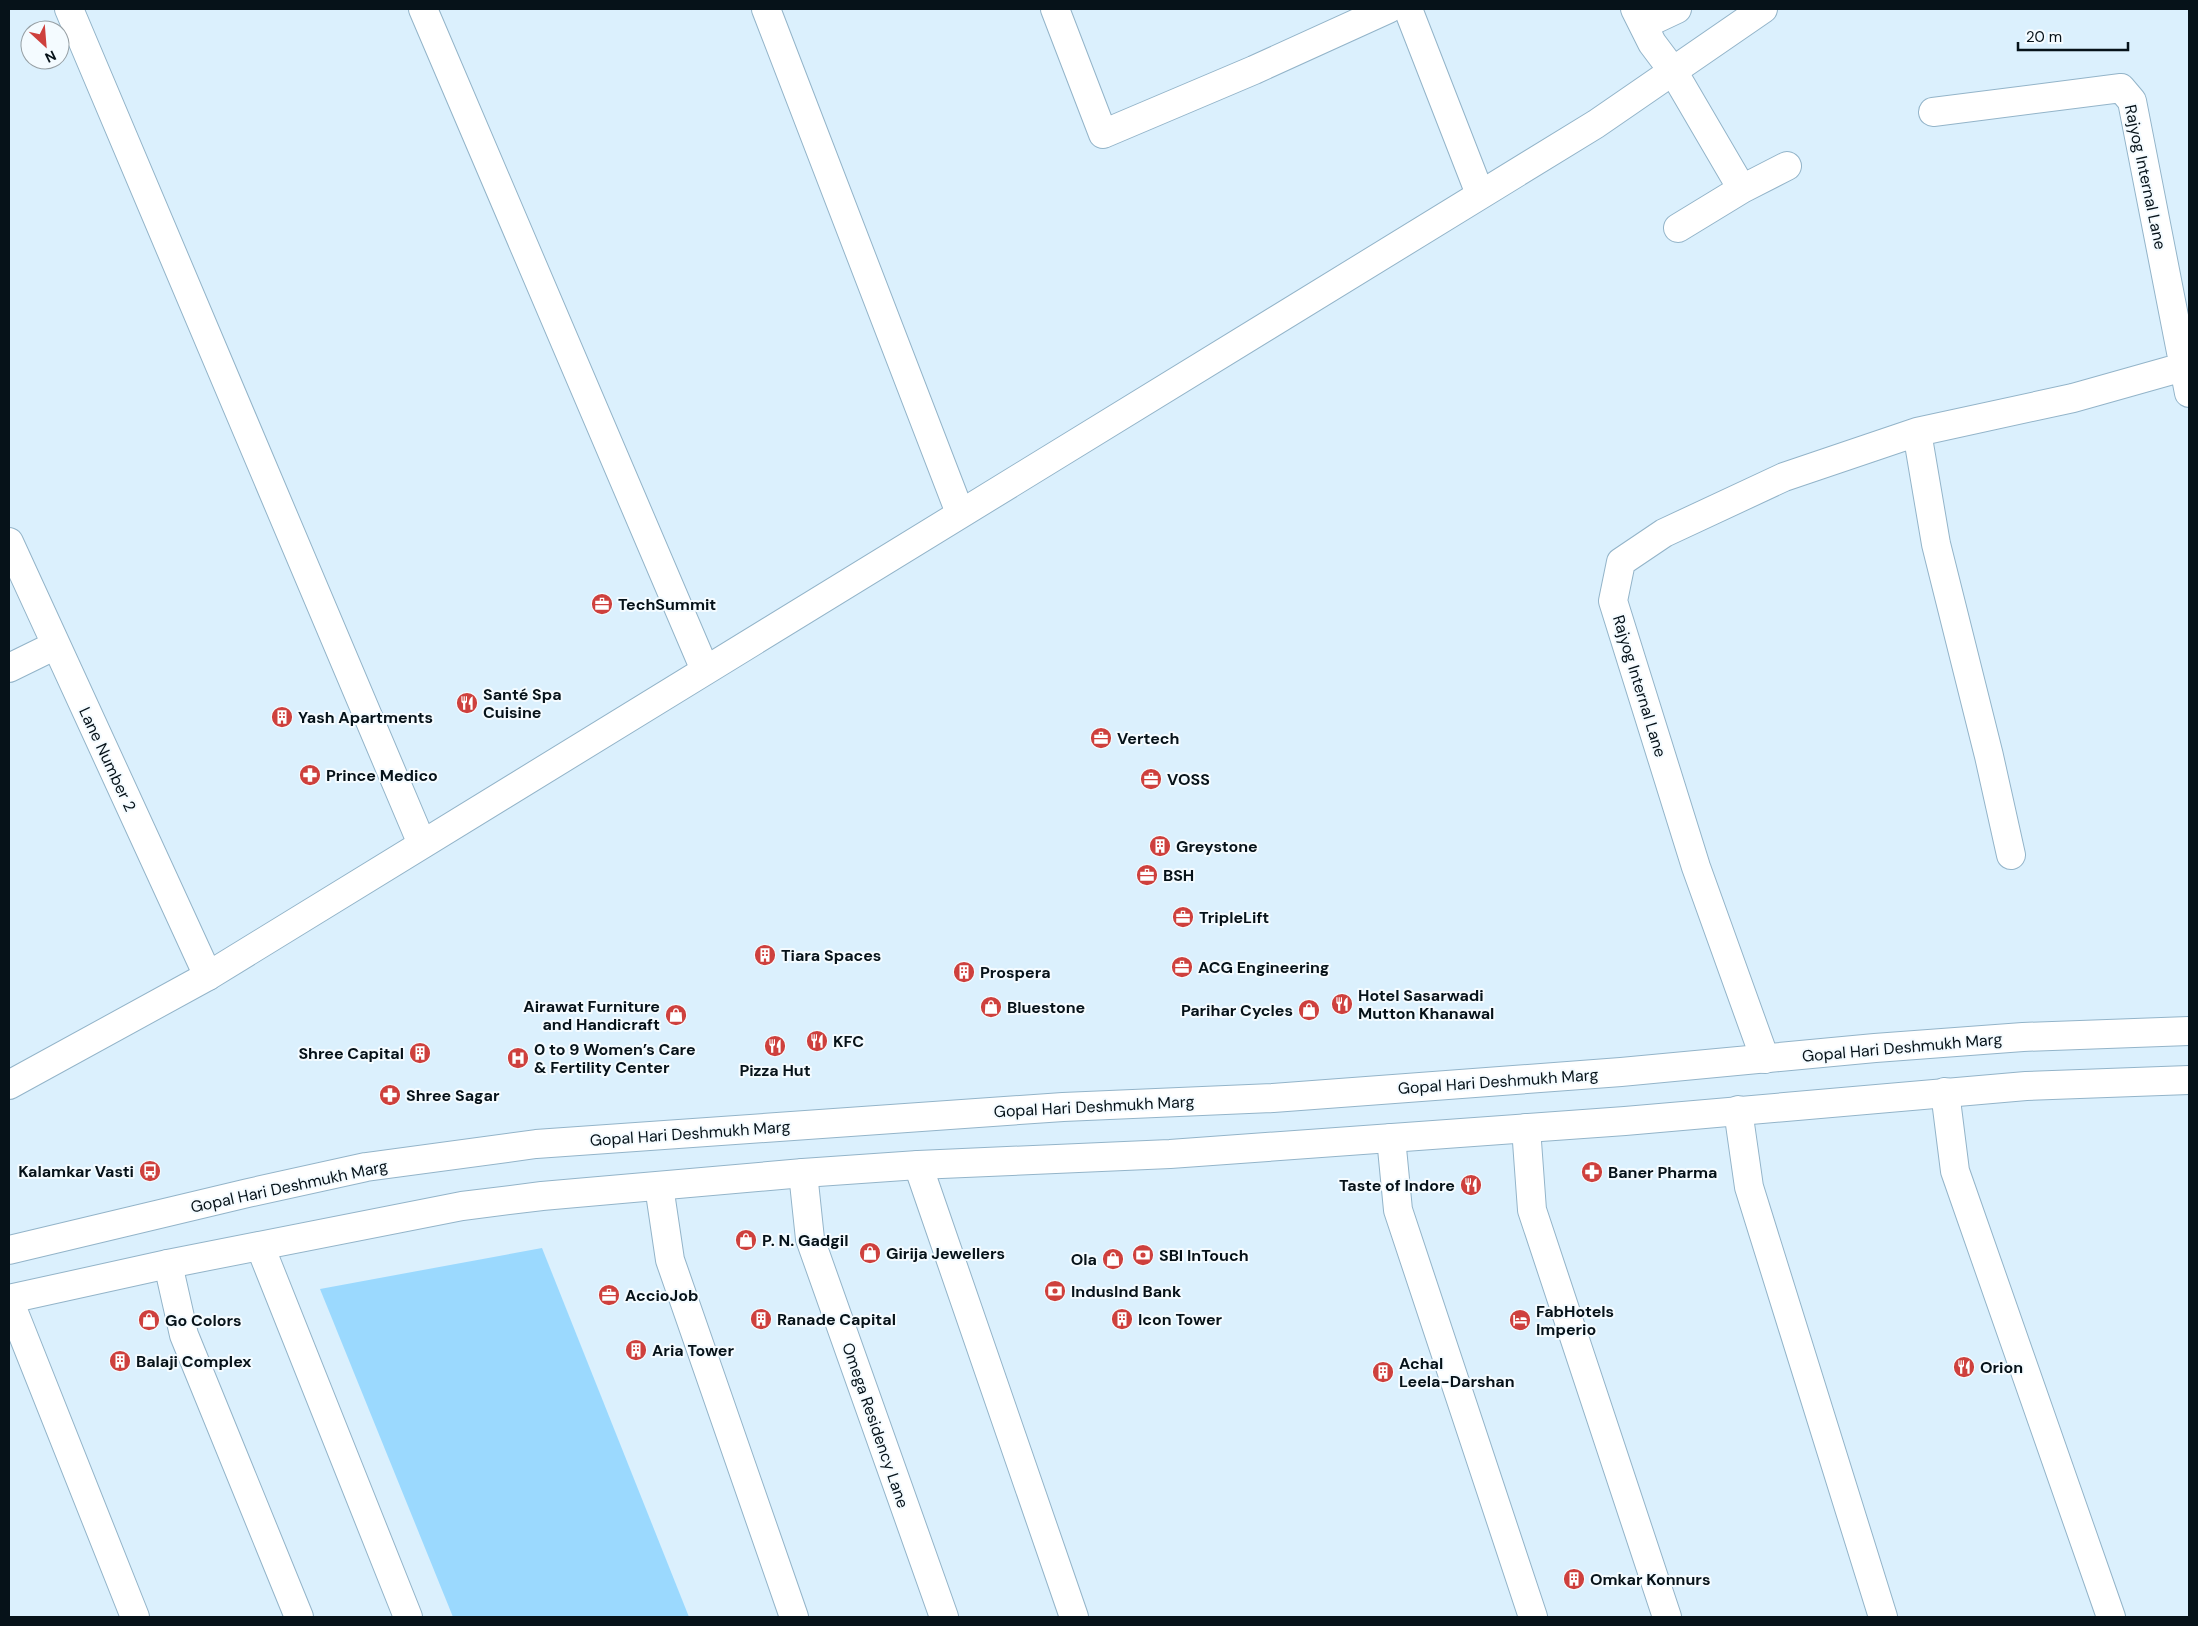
<svg xmlns="http://www.w3.org/2000/svg" width="2198" height="1626" viewBox="0 0 2198 1626" font-family="'DM Sans',sans-serif">
<style>
.green{fill:#9bd9fe}
.lines{fill:none;stroke-linecap:round;stroke-linejoin:round}
.minor-casing{stroke:#93b4c9;stroke-width:30}
.tertiary-casing{stroke:#93b4c9;stroke-width:30}
.primary-casing{stroke:#93b4c9;stroke-width:30}
.minor{stroke:#fff;stroke-width:28}
.tertiary{stroke:#fff;stroke-width:28}
.primary{stroke:#fff;stroke-width:28}
.labels{text-anchor:middle;stroke-width:4;stroke-linejoin:round;paint-order:stroke}
.street-label{font-size:16px;fill:#061219;stroke:#f4fbff}
.poi-label{font-size:16px;font-weight:bold;fill:#061219;stroke:#f4fbff;text-anchor:start}
</style>
<rect width="100%" height="100%" fill="#dbf0fd"/>
<path class="green" d="M542 1248 689 1617H453L320 1289Z"/>
<g class="lines">
<g class="minor-casing">
<path id="minor" d="M69 9 422 844
M423 9 705 670
M766 9 960 513
M1055 9 1103 134 1254 70 1388 9
M1408 9 1480 194
M1635 9 1652 43 1673 71 1742 189 1678 228
M1643 25 1677 9
M1933 112 2121 88 2132 101 2189 393
M1742 189 1787 166
M1917 432 1936 544 1989 756 2011 855
M9 542 208 976
M9 668 56 645
M1765 1059 1696 867 1613 601 1621 562 1664 533 1784 477 1917 432 2073 398 2183 367
M1945 1092 1955 1171 2111 1617
M1738 1110 1749 1187 1883 1617
M1526 1128 1532 1210 1667 1617
M1391 1138 1398 1210 1533 1617
M918 1165 1074 1617
M803 1173 810 1239 944 1617
M659 1186 670 1260 794 1617
M260 1246 408 1617
M168 1264 184 1335 299 1617
M9 1300 135 1617"/>
</g>
<g class="tertiary-casing">
<path id="tertiary" d="M9 1085 208 976 1596 124 1763 9"/>
</g>
<g class="primary-casing">
<path id="primary" d="M9 1250 248 1193 366 1167 536 1144 1063 1107 1273 1098 1621 1072 1875 1048 2023 1037 2189 1031
M9 1299 168 1264 462 1206 542 1196 803 1173 918 1165 1170 1154 1625 1121 2026 1086 2189 1080"/>
</g>
<use href="#minor" class="minor"/>
<use href="#tertiary" class="tertiary"/>
<use href="#primary" class="primary"/>
</g>
<defs>
<g id="office-disc" transform="scale(1.125)"><circle r="9.5" fill="#ce403d" stroke="#f4fbff"/><path d="M-6-3h4V-5.5h4V-3h4V5H-6ZM-1-4.5V-3h2v-1.5ZM-6 0V1H6V0Z" fill="#fff"/></g>
<g id="restaurant-disc" transform="scale(1.125)"><circle r="9.5" fill="#ce403d" stroke="#f4fbff"/><path d="M-5-6h1v4h1v-4h1v4h1v-4h1v5L-1.5 .5V6h-2V.5L-5-1ZM5-6V6H3V1.5H1.5Q1.5-4 5-6Z" fill="#fff"/></g>
<g id="building-disc" transform="scale(1.125)"><circle r="9.5" fill="#ce403d" stroke="#f4fbff"/><path d="M-4-6H4V6H1V3H-1V6H-4ZM-2.5-4.3h1.7v1.8h-1.7ZM.8-4.3h1.7v1.8H.8ZM-2.5-1h1.7V.8h-1.7ZM.8-1h1.7V.8H.8Z" fill="#fff"/></g>
<g id="pharmacy-disc" transform="scale(1.125)"><circle r="9.5" fill="#ce403d" stroke="#f4fbff"/><path d="M-2-6h4v4h4v4h-4v4h-4v-4h-4v-4h4Z" fill="#fff"/></g>
<g id="shop-disc" transform="scale(1.125)"><circle r="9.5" fill="#ce403d" stroke="#f4fbff"/><path d="M-5-2.5h2.3a2.7 3.5 0 0 1 5.4 0H5L5.5 6h-11ZM-1.5-2.5h3a1.5 2.3 0 0 0-3 0Z" fill="#fff"/></g>
<g id="hospital-disc" transform="scale(1.125)"><circle r="9.5" fill="#ce403d" stroke="#f4fbff"/><path d="M-5-5h3v3.5h4V-5h3V5h-3V1.5h-4V5h-3Z" fill="#fff"/></g>
<g id="bus-disc" transform="scale(1.125)"><circle r="9.5" fill="#ce403d" stroke="#f4fbff"/><path d="M-5-6H5V4H4V6H2V4H-2V6H-4V4H-5ZM-3.5-4V0h7V-4ZM-3.5 1.2v1.5H-2V1.2ZM2 1.2v1.5H3.5V1.2Z" fill="#fff"/></g>
<g id="bank-disc" transform="scale(1.125)"><circle r="9.5" fill="#ce403d" stroke="#f4fbff"/><path d="M-6-4H6V4H-6ZM0-2.3a2.3 2.3 0 1 0 0 4.6a2.3 2.3 0 1 0 0-4.6Z" fill="#fff"/></g>
<g id="hotel-disc" transform="scale(1.125)"><circle r="9.5" fill="#ce403d" stroke="#f4fbff"/><path d="M-6-4.5h1.5V1H6V5H4.5V3h-9V5H-6ZM-4 0a1.8 1.8 0 1 1 3.6 0ZM.5 0V-2.5h3Q6-2.5 6 0Z" fill="#fff"/></g>
</defs>
<g fill-rule="evenodd">
<use href="#office-disc" x="602" y="604"/>
<use href="#restaurant-disc" x="467" y="703"/>
<use href="#building-disc" x="282" y="717"/>
<use href="#office-disc" x="1101" y="738"/>
<use href="#pharmacy-disc" x="310" y="775"/>
<use href="#office-disc" x="1151" y="779"/>
<use href="#building-disc" x="1160" y="846"/>
<use href="#office-disc" x="1147" y="875"/>
<use href="#office-disc" x="1183" y="917"/>
<use href="#building-disc" x="765" y="955"/>
<use href="#office-disc" x="1182" y="967"/>
<use href="#building-disc" x="964" y="972"/>
<use href="#restaurant-disc" x="1342" y="1004"/>
<use href="#shop-disc" x="991" y="1007"/>
<use href="#shop-disc" x="1309" y="1010"/>
<use href="#shop-disc" x="676" y="1015"/>
<use href="#restaurant-disc" x="817" y="1041"/>
<use href="#restaurant-disc" x="775" y="1046"/>
<use href="#building-disc" x="420" y="1053"/>
<use href="#hospital-disc" x="518" y="1058"/>
<use href="#pharmacy-disc" x="390" y="1095"/>
<use href="#bus-disc" x="150" y="1171"/>
<use href="#pharmacy-disc" x="1592" y="1172"/>
<use href="#restaurant-disc" x="1471" y="1185"/>
<use href="#shop-disc" x="746" y="1240"/>
<use href="#shop-disc" x="870" y="1253"/>
<use href="#bank-disc" x="1143" y="1255"/>
<use href="#shop-disc" x="1113" y="1259"/>
<use href="#bank-disc" x="1055" y="1291"/>
<use href="#office-disc" x="609" y="1295"/>
<use href="#building-disc" x="761" y="1319"/>
<use href="#building-disc" x="1122" y="1319"/>
<use href="#shop-disc" x="149" y="1320"/>
<use href="#hotel-disc" x="1520" y="1320"/>
<use href="#building-disc" x="636" y="1350"/>
<use href="#building-disc" x="120" y="1361"/>
<use href="#restaurant-disc" x="1964" y="1367"/>
<use href="#building-disc" x="1383" y="1372"/>
<use href="#building-disc" x="1574" y="1579"/>
</g>
<g class="labels">
<g class="street-label">
<text transform="translate(2146 177) rotate(78)" y="6">Rajyog Internal Lane</text>
<text transform="translate(1640 686) rotate(73)" y="6">Rajyog Internal Lane</text>
<text transform="translate(108 759) rotate(65)" y="6">Lane Number 2</text>
<text transform="translate(1902 1047) rotate(-5)" y="6">Gopal Hari Deshmukh Marg</text>
<text transform="translate(1498 1081) rotate(-4)" y="6">Gopal Hari Deshmukh Marg</text>
<text transform="translate(1094 1106) rotate(-3)" y="6">Gopal Hari Deshmukh Marg</text>
<text transform="translate(690 1133) rotate(-4)" y="6">Gopal Hari Deshmukh Marg</text>
<text transform="translate(289 1186) rotate(-12)" y="6">Gopal Hari Deshmukh Marg</text>
<text transform="translate(876 1425) rotate(71)" y="6">Omega Residency Lane</text>
</g>
<g class="poi-label">
<text x="618" y="610">TechSummit</text>
<text x="483" y="700">Santé Spa<tspan x="483" dy="18">Cuisine</tspan></text>
<text x="298" y="723">Yash Apartments</text>
<text x="1117" y="744">Vertech</text>
<text x="326" y="781">Prince Medico</text>
<text x="1167" y="785">VOSS</text>
<text x="1176" y="852">Greystone</text>
<text x="1163" y="881">BSH</text>
<text x="1199" y="923">TripleLift</text>
<text x="781" y="961">Tiara Spaces</text>
<text x="1198" y="973">ACG Engineering</text>
<text x="980" y="978">Prospera</text>
<text x="1358" y="1001">Hotel Sasarwadi<tspan x="1358" dy="18">Mutton Khanawal</tspan></text>
<text x="660" y="1012" text-anchor="end">Airawat Furniture<tspan x="660" dy="18">and Handicraft</tspan></text>
<text x="1007" y="1013">Bluestone</text>
<text x="1293" y="1016" text-anchor="end">Parihar Cycles</text>
<text x="833" y="1047">KFC</text>
<text x="534" y="1055">0 to 9 Women’s Care<tspan x="534" dy="18">&amp; Fertility Center</tspan></text>
<text x="404" y="1059" text-anchor="end">Shree Capital</text>
<text x="775" y="1076" text-anchor="middle">Pizza Hut</text>
<text x="406" y="1101">Shree Sagar</text>
<text x="134" y="1177" text-anchor="end">Kalamkar Vasti</text>
<text x="1608" y="1178">Baner Pharma</text>
<text x="1455" y="1191" text-anchor="end">Taste of Indore</text>
<text x="762" y="1246">P. N. Gadgil</text>
<text x="886" y="1259">Girija Jewellers</text>
<text x="1159" y="1261">SBI InTouch</text>
<text x="1097" y="1265" text-anchor="end">Ola</text>
<text x="1071" y="1297">IndusInd Bank</text>
<text x="625" y="1301">AccioJob</text>
<text x="1536" y="1317">FabHotels<tspan x="1536" dy="18">Imperio</tspan></text>
<text x="777" y="1325">Ranade Capital</text>
<text x="1138" y="1325">Icon Tower</text>
<text x="165" y="1326">Go Colors</text>
<text x="652" y="1356">Aria Tower</text>
<text x="136" y="1367">Balaji Complex</text>
<text x="1399" y="1369">Achal<tspan x="1399" dy="18">Leela-Darshan</tspan></text>
<text x="1980" y="1373">Orion</text>
<text x="1590" y="1585">Omkar Konnurs</text>
</g>
</g>
<rect width="2198" height="1626" fill="none" stroke="#061219" stroke-width="20"/>
<g transform="translate(45 45) rotate(154)"><circle r="24" fill="#f4fbff" stroke="#959ea3"/>
<path d="M0-4L9 19L0 12L-9 19Z" fill="#ce403d"/>
<text y="-8" font-size="14" font-weight="bold" text-anchor="middle" fill="#061219">N</text>
</g>
<path d="M2018 42v8h110v-8" fill="none" stroke="#061219" stroke-width="2.5"/>
<text x="2026" y="42" font-size="15" fill="#061219" stroke="#f4fbff" stroke-width="4" paint-order="stroke">20 m</text>
</svg>
